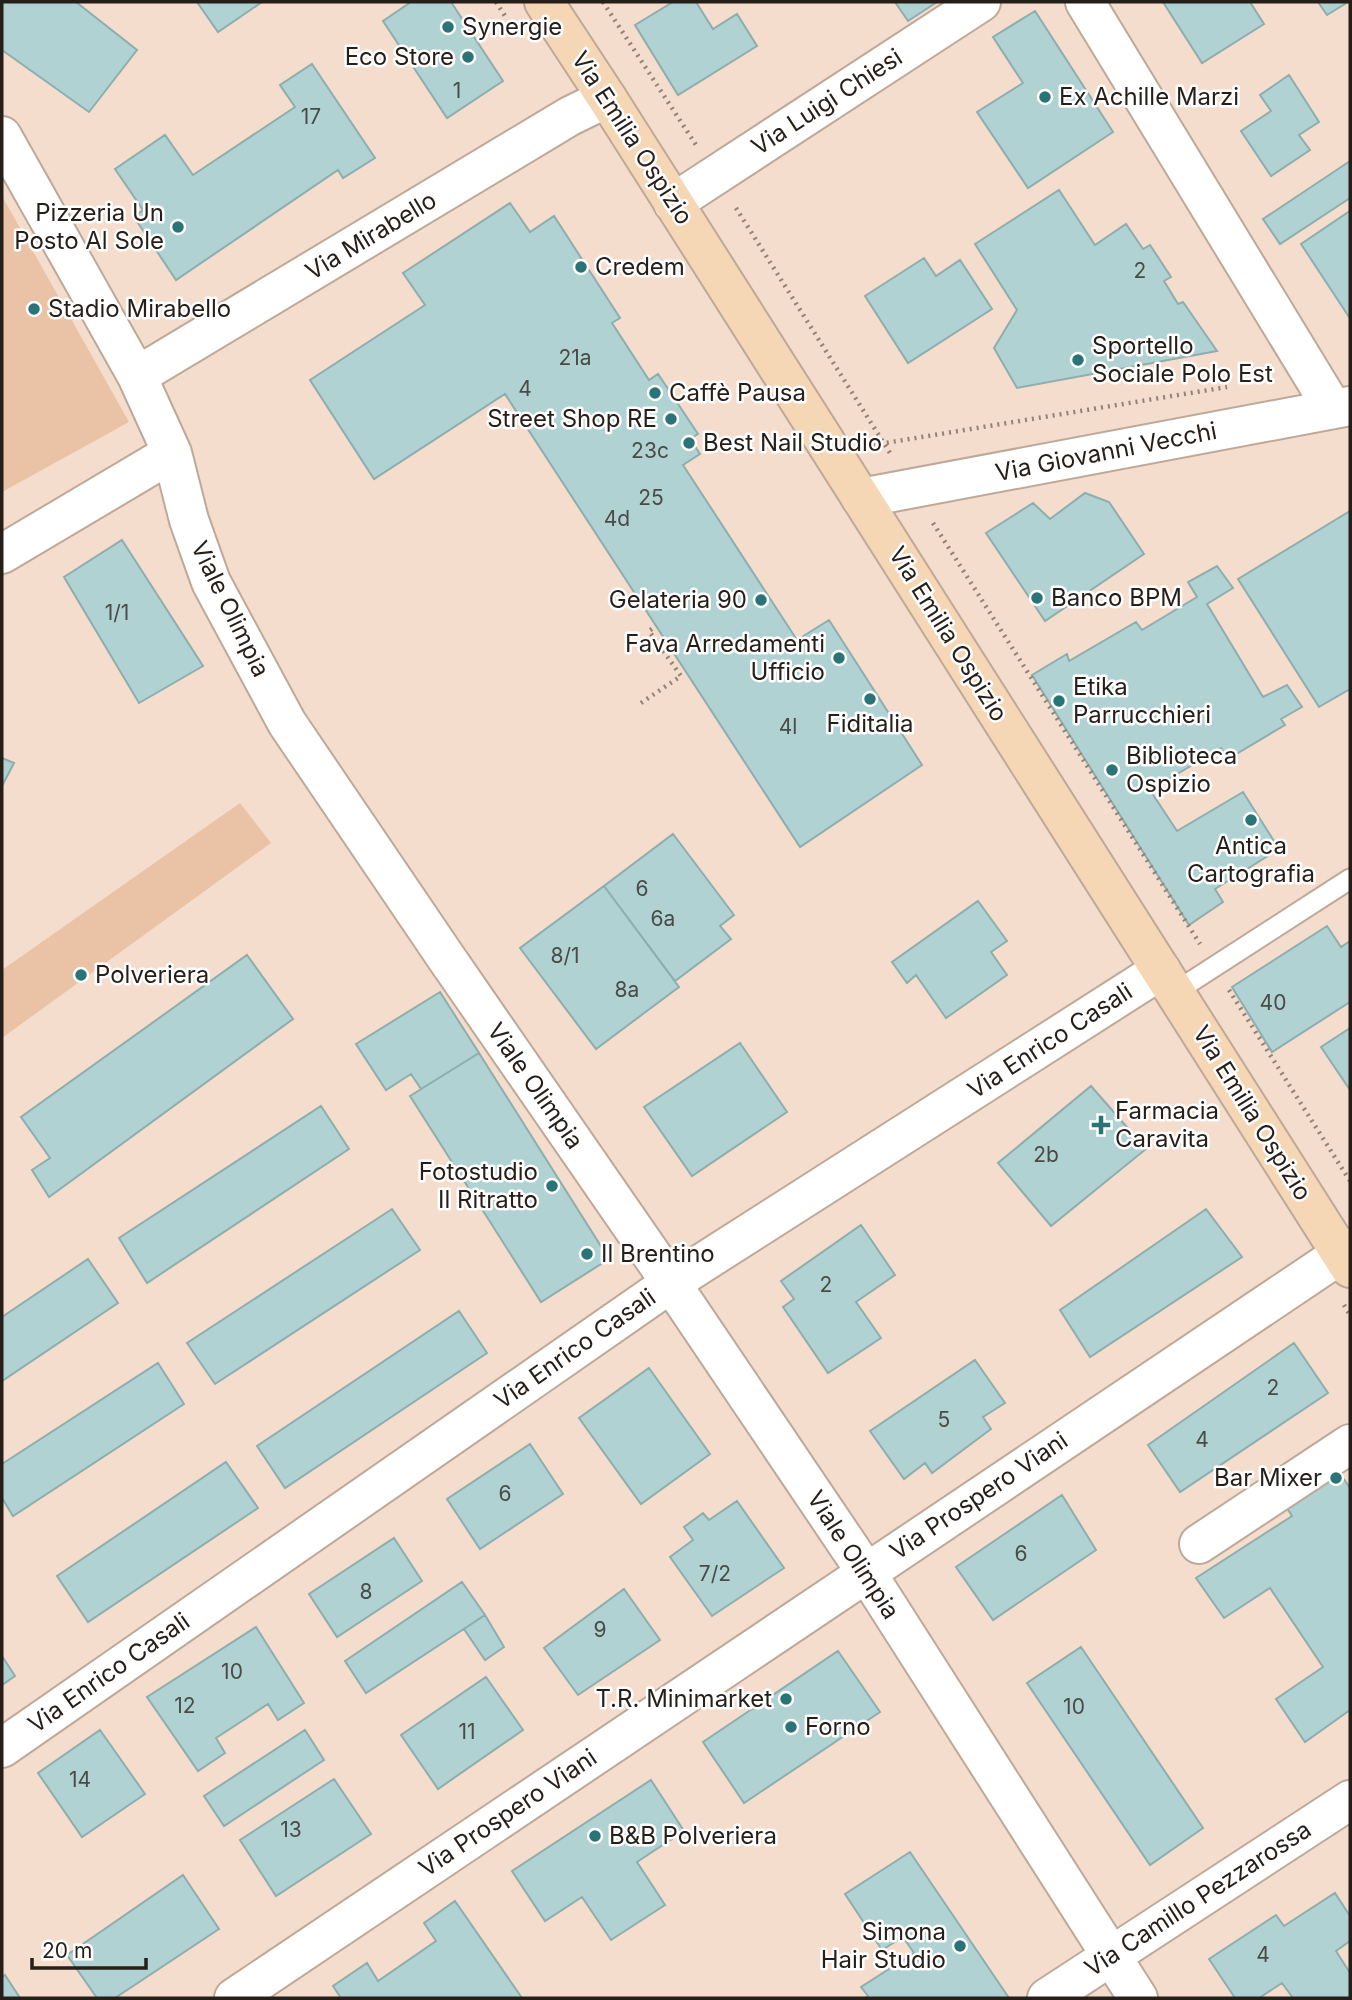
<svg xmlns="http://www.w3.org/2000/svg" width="1352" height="2000" viewBox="0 0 1352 2000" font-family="Inter,sans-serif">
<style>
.green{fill:#eac2a5}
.building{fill:#b1d2d2;stroke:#8eadae;stroke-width:2}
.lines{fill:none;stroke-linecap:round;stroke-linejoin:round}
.lane-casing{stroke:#bea898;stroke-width:23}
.street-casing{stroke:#bea898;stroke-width:42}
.secondary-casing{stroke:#bea898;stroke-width:42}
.path{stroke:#928277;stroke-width:4.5;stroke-dasharray:2 5;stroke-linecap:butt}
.lane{stroke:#fff;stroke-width:19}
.street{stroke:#fff;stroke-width:38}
.secondary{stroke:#f5d7b6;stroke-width:38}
.poi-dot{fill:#2a7477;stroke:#fff;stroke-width:2.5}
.labels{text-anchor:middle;stroke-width:5;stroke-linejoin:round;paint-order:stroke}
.number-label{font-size:21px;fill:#494b46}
.poi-label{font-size:24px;fill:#261e18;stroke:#fff;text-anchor:start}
.street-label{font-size:24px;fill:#261e18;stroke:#fff}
</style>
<rect width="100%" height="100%" fill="#f4ddcc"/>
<path class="green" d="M2 196 129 422 2 492Z
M240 803 271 843 2 1038V970Z"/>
<path class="building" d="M2 2H76L137 50 89 112 2 50Z
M197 2H262L218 32Z
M411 2H451L503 81 447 118 383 21Z
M673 2H696L713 29 737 14 757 46 678 95 635 25Z
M895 2H937L908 21Z
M1163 2H1250L1264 24 1202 63Z
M1318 2H1348L1327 15Z
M1035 11 1113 132 1028 188 977 112 1023 83 993 37Z
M312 64 375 158 343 178 338 170 176 280 134 217 143 210 115 169 165 135 193 175 295 107 280 85Z
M1289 75 1319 122 1299 135 1310 150 1271 176 1241 131 1271 111 1260 95Z
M1350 161V198L1280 244 1263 219Z
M1059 190 1095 245 1126 224 1143 249 1150 245 1171 277 1164 281 1178 304 1183 302 1217 351 1017 388 994 348 1017 310 975 244Z
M510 203 530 232 554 216 620 318 612 323 649 380 658 374 698 434 690 439 700 454 683 465 797 640 829 620 922 765 800 847 505 394 374 479 310 380 425 305 403 273Z
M1350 211V316L1349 317 1301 244Z
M924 258 936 276 960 260 992 309 908 363 865 296Z
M1085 493 1109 502 1144 554 1045 621 986 533 1033 503 1050 519Z
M1350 511V689L1319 707 1238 579Z
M122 540 203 666 139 703 64 577Z
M1217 566 1233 588 1207 604 1263 697 1287 685 1302 707 1281 719 1285 725 1228 759 1221 748 1150 790 1177 831 1243 792 1279 849 1215 889 1223 902 1189 925 1032 675 1067 654 1069 661 1136 622 1142 630 1197 597 1188 582Z
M2 758 14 763 2 786Z
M673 834 734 915 720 926 731 939 675 981 604 886Z
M604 886 679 987 596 1049 520 948Z
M978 901 1007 941 991 952 1007 975 946 1018 916 975 907 983 892 962Z
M1327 926 1341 947 1350 941V1002L1272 1052 1232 987Z
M247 955 293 1019 49 1197 32 1170 50 1158 21 1117Z
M440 992 479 1053 421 1089 411 1074 386 1090 356 1044Z
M1350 1028V1090L1321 1047Z
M740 1043 787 1112 692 1176 644 1107Z
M479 1053 609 1259 541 1302 410 1096Z
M1091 1086 1146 1149 1051 1226 998 1163Z
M321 1106 349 1149 147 1283 119 1238Z
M392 1209 420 1250 215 1384 187 1343Z
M1206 1209 1242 1257 1090 1357 1060 1310Z
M861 1225 895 1275 856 1302 881 1338 828 1373 783 1307 794 1299 781 1281Z
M88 1259 118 1303 2 1381V1317Z
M459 1311 487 1353 285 1488 257 1446Z
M1294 1343 1328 1393 1180 1492 1148 1445Z
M975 1360 1005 1403 983 1417 991 1429 932 1473 925 1463 904 1479 870 1431Z
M158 1363 184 1404 13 1516 2 1498V1464Z
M649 1368 710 1454 641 1504 579 1418Z
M530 1444 563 1494 480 1549 447 1499Z
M226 1462 258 1508 88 1622 57 1576Z
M1336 1468 1350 1488V1710L1305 1742 1276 1699 1323 1667 1270 1588 1224 1618 1196 1578 1292 1516 1283 1502Z
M1062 1495 1096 1550 993 1620 956 1567Z
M737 1501 784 1568 712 1616 670 1557 693 1540 684 1527 703 1513 709 1520Z
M394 1538 422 1581 337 1637 309 1594Z
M462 1582 485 1615 366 1693 345 1661Z
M624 1589 660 1640 578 1695 544 1648Z
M485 1615 504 1647 485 1660 464 1629Z
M256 1627 304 1703 278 1720 268 1704 216 1738 225 1753 198 1771 147 1697Z
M1081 1647 1203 1828 1150 1865 1027 1683Z
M838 1651 880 1712 744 1803 703 1742Z
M2 1656 15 1676 2 1685Z
M486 1677 523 1730 438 1789 401 1735Z
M100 1730 145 1794 82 1837 38 1773Z
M305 1730 324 1760 224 1826 204 1796Z
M334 1779 371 1834 276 1896 240 1840Z
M651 1780 684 1831 637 1862 665 1905 611 1940 582 1897 545 1921 512 1871Z
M910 1852 1009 1998H865L868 1996 861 1987 914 1953 903 1937 882 1950 845 1894Z
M183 1875 219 1929 115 1998H97L67 1955Z
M1335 1893 1350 1916V1941L1336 1951 1350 1973V1998H1293L1282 1983 1259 1998H1235L1209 1959 1276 1915 1284 1926Z
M455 1901 522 1998H341L333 1986 367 1963 378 1981 436 1941 424 1923Z
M5 1975 20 1998H2V1977Z"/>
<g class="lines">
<g class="lane-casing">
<path id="lane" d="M1175 992 1350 879"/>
</g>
<g class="street-casing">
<path id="street" d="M1085 2 1333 409
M2 136 137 376 172 453 189 520 211 582 287 723 445 956 671 1283 866 1572 1138 1998
M673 203 981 2
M137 376 570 116 607 98
M861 498 1350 406
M2 554 172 453
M1199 1544 1350 1444
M2 1748 671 1283 1161 970
M234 1998 1350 1248
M1047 1998 1350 1800"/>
</g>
<g class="secondary-casing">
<path id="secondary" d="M544 2 607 98 1350 1268"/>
</g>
<path class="path" d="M496 2 507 19
M603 2 696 145
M736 208 890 453
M873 445 1227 387
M933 523 1200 944
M641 703 681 676 649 631 656 626
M1229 990 1350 1181
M1344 1305 1350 1315"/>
<use href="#lane" class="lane"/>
<use href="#street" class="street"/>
<use href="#secondary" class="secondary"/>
</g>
<g class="poi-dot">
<circle cx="448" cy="27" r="7"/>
<circle cx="468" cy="57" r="7"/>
<circle cx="1045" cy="97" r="7"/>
<circle cx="178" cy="227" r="7"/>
<circle cx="581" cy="267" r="7"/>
<circle cx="34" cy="309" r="7"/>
<circle cx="1078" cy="360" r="7"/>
<circle cx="655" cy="393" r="7"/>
<circle cx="671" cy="419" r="7"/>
<circle cx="689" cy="443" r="7"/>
<circle cx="1037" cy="598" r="7"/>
<circle cx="761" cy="600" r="7"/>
<circle cx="839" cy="658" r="7"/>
<circle cx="870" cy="699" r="7"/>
<circle cx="1059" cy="701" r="7"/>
<circle cx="1112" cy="770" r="7"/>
<circle cx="1251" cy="820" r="7"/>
<circle cx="81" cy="975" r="7"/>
<path d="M1097.5 1114.5h7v7h7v7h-7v7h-7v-7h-7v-7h7z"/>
<circle cx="552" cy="1186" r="7"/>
<circle cx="587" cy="1254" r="7"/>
<circle cx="1336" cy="1478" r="7"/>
<circle cx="786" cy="1699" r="7"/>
<circle cx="791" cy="1727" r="7"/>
<circle cx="595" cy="1836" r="7"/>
<circle cx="960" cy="1946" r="7"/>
</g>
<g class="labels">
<g class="number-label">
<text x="457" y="98">1</text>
<text x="311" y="124">17</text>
<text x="1140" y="278">2</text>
<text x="575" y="365">21a</text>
<text x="525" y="396">4</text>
<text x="650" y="458">23c</text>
<text x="651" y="505">25</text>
<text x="617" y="526">4d</text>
<text x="117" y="620">1/1</text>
<text x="788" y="734">4l</text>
<text x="642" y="896">6</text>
<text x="663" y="926">6a</text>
<text x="565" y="963">8/1</text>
<text x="627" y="997">8a</text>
<text x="1273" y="1010">40</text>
<text x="1046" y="1162">2b</text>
<text x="826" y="1292">2</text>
<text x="1273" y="1395">2</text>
<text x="944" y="1427">5</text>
<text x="1202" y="1447">4</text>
<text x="505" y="1501">6</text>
<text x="1021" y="1561">6</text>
<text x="715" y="1581">7/2</text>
<text x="366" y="1599">8</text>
<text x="600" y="1637">9</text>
<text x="232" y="1679">10</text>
<text x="185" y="1713">12</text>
<text x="1074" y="1714">10</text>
<text x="467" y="1739">11</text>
<text x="80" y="1787">14</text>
<text x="291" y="1837">13</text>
<text x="1263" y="1962">4</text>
</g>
<g class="poi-label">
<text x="462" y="35">Synergie</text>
<text x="454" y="65" text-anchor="end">Eco Store</text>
<text x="1059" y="105">Ex Achille Marzi</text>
<text x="164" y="221" text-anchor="end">Pizzeria Un<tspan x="164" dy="28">Posto Al Sole</tspan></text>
<text x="595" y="275">Credem</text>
<text x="48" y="317">Stadio Mirabello</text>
<text x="1092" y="354">Sportello<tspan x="1092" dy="28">Sociale Polo Est</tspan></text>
<text x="669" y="401">Caffè Pausa</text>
<text x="657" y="427" text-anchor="end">Street Shop RE</text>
<text x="703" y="451">Best Nail Studio</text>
<text x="1051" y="606">Banco BPM</text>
<text x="747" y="608" text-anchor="end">Gelateria 90</text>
<text x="825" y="652" text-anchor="end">Fava Arredamenti<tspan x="825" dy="28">Ufficio</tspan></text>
<text x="1073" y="695">Etika<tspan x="1073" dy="28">Parrucchieri</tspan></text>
<text x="870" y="732" text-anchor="middle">Fiditalia</text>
<text x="1126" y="764">Biblioteca<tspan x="1126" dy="28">Ospizio</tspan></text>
<text x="1251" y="854" text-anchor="middle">Antica<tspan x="1251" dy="28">Cartografia</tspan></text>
<text x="95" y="983">Polveriera</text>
<text x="1115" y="1119">Farmacia<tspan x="1115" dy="28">Caravita</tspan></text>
<text x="538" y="1180" text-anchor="end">Fotostudio<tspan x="538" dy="28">Il Ritratto</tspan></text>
<text x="601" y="1262">Il Brentino</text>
<text x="1322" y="1486" text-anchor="end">Bar Mixer</text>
<text x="772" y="1707" text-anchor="end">T.R. Minimarket</text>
<text x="805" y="1735">Forno</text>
<text x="609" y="1844">B&amp;B Polveriera</text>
<text x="946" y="1940" text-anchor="end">Simona<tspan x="946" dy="28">Hair Studio</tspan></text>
</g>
<g class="street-label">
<text transform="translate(827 102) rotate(-33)" y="8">Via Luigi Chiesi</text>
<text transform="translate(632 138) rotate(57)" y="8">Via Emilia Ospizio</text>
<text transform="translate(371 236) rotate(-31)" y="8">Via Mirabello</text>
<text transform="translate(1106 452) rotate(-11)" y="8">Via Giovanni Vecchi</text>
<text transform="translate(230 609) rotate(64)" y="8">Viale Olimpia</text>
<text transform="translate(948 634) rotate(58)" y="8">Via Emilia Ospizio</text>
<text transform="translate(1050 1041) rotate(-33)" y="8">Via Enrico Casali</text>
<text transform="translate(535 1086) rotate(55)" y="8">Viale Olimpia</text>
<text transform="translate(1252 1113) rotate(58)" y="8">Via Emilia Ospizio</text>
<text transform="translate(575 1349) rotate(-35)" y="8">Via Enrico Casali</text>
<text transform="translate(979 1496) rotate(-34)" y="8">Via Prospero Viani</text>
<text transform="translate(853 1555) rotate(57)" y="8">Viale Olimpia</text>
<text transform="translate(109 1673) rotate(-35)" y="8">Via Enrico Casali</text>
<text transform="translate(508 1813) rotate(-34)" y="8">Via Prospero Viani</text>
<text transform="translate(1198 1899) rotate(-33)" y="8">Via Camillo Pezzarossa</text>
</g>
</g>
<rect width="1352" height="2000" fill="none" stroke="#261e18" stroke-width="7"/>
<path d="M32 1958v10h114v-10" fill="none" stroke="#261e18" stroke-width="3.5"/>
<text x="42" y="1958" font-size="21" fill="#261e18" stroke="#ffffff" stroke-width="5" paint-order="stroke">20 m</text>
</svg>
